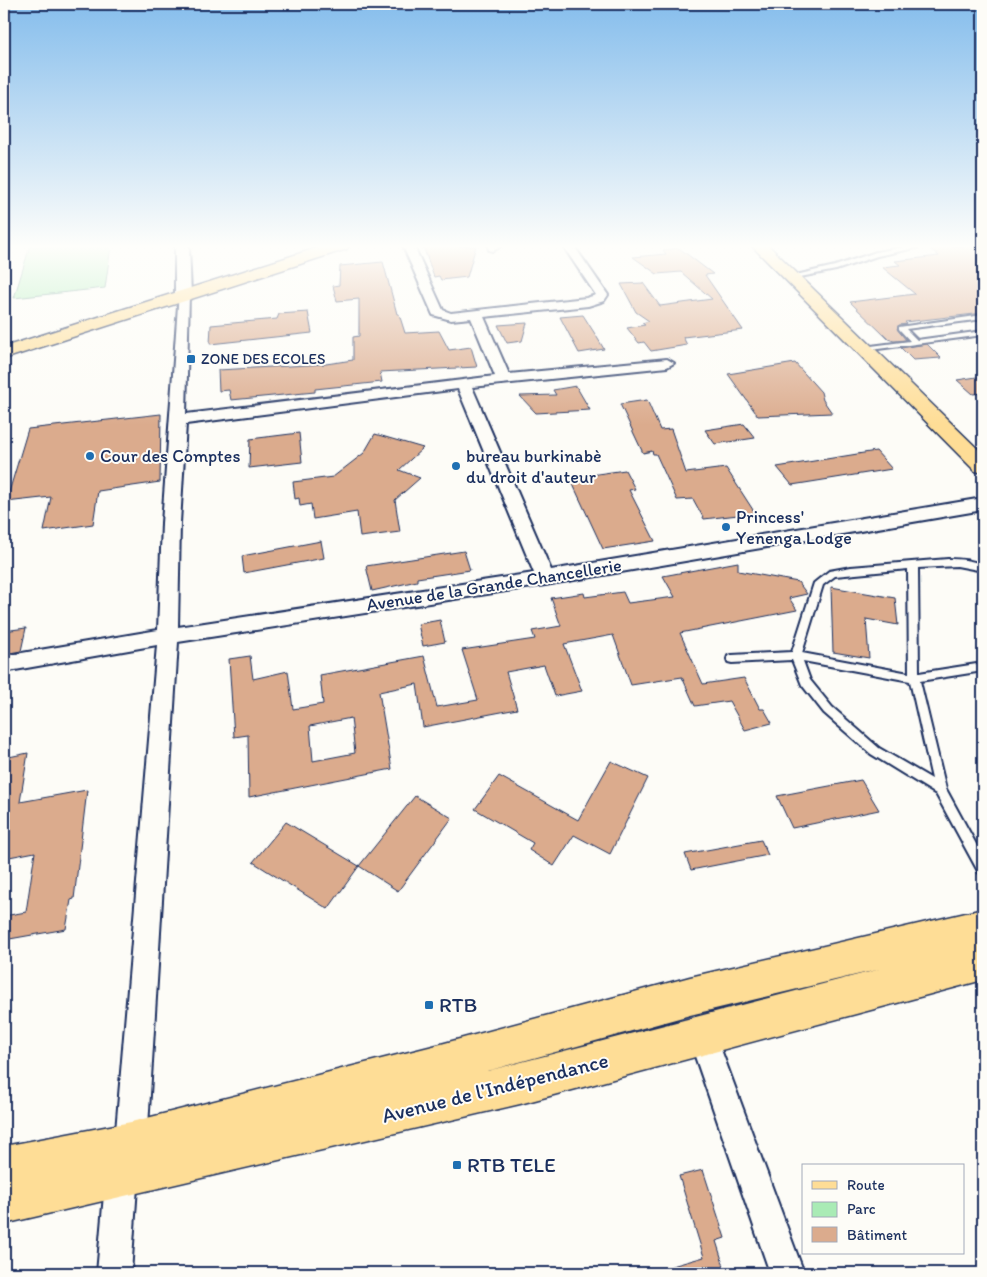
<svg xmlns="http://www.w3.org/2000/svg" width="987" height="1277" viewBox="0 0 987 1277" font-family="Itim,sans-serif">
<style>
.green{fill:#a9ebb5;stroke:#628d8a}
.building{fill:#dbab8d;stroke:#1b2f5e;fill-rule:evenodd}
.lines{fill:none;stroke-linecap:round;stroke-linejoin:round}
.service-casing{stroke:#1b2f5e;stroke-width:4}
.minor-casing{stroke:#1b2f5e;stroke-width:4}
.tertiary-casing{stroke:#1b2f5e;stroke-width:4}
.primary-casing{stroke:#1b2f5e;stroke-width:3}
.trunk-casing{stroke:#1b2f5e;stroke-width:3}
.service{fill:#fdfcf7;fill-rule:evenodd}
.minor{fill:#fdfcf7;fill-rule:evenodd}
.tertiary{fill:#fdfcf7;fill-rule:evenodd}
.primary{fill:#fedd96;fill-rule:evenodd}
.trunk{fill:#fedd96;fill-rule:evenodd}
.poi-dot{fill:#1f6fb2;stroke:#fdfcf7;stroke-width:2}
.labels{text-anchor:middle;stroke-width:4;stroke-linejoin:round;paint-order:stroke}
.far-poi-label{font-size:15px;fill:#1b2f5e;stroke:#fdfcf7;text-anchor:start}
.poi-label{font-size:18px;fill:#1b2f5e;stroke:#fdfcf7;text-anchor:start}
.street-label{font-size:18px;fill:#1b2f5e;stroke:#fdfcf7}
.near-poi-label{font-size:21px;fill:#1b2f5e;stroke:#fdfcf7;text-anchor:start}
.near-street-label{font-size:21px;fill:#1b2f5e;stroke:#fdfcf7}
</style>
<rect width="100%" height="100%" fill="#fdfcf7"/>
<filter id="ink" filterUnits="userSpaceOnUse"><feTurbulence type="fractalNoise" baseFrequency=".02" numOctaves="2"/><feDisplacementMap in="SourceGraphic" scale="10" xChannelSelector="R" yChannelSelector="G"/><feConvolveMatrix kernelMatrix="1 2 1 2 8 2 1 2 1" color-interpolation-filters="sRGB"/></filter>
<g filter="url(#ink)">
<path class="green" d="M30 246H111L105 288 14 298Z"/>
<path class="building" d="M423 246H476L467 277 441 280 439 276 434 277Z
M927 246H974L983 253V313L905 322 907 324 899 325 897 329 906 340 894 341 888 339 850 302 915 294 882 267 900 265 895 261 939 256Z
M679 248 713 274 705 275 743 330 683 337 687 345 651 351 644 342 639 343 627 328 645 325 642 323 649 321 636 312 621 284 643 283 660 306 712 299 681 272 657 274 633 257 666 254 663 250Z
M383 262 397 314H399L405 333 439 331 449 350 471 347 477 367 380 372 382 382 315 389V392L231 400 229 390 219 391 218 370 326 364 353 360V337L359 336V299L337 301 333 286 339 285 340 266Z
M308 312 312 333 210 344 211 325 277 319 279 314Z
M583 315 595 334 604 349 579 353 560 317Z
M527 323 522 341 507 343 498 325Z
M927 344 941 358 913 360 901 348Z
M795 363 821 392 823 400 832 413 758 416 728 374Z
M983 376V393L973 394 957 380Z
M576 386 590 410 536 413 520 396 556 395 553 390Z
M647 400 660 430 671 429 686 473 726 468 755 513 704 519 693 499 677 500 656 454H653L652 451 643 453 620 404Z
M161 414 160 482 98 491 93 524 44 531 51 497 6 502 28 429Z
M744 424 755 438 715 444 705 430Z
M299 433 302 462 249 468 250 439Z
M375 434 423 448 399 470 420 478 395 500 400 532 360 537 357 512 313 519 311 504 300 506 299 498 295 499 293 482 333 477 364 453Z
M876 451 892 469 792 485 777 467Z
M625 470 635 489 629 490 655 541 603 549 570 478Z
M321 541 324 558 244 573 242 556Z
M464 551 470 570 417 578V581L372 591 366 566Z
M738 562V571L798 582 807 594 789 598 797 610 680 633 703 684 744 678 760 709H764L772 723 745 730 729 701 695 706 682 677 631 685 613 635 564 644 582 691 555 696 544 665 506 672 517 709 423 727 417 684 379 692 392 769 249 797 248 735 234 737 229 659 250 656 253 679 288 671 293 709 323 704 320 675 424 656 437 707 478 700 462 650 535 639 532 631 561 626 551 598 584 593 585 597 623 592 628 603 675 597 663 576ZM351 718 355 753 313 761 310 726Z
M831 587 895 598 898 625 866 619 869 658 833 652Z
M440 620 445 642 423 646 418 624Z
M26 628 21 651 4 654V631Z
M28 753 20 802 87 790 74 899 71 900 66 929 4 940V916L26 912 35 852 4 858V758Z
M611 761 648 778 610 854 574 835 554 866 529 850 533 843 475 809 499 776 578 820Z
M861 780 879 810 792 828 777 796Z
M415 796 452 818 398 891 359 866Z
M286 822 359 866 328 909 253 862Z
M761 840 768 855 691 870 685 854Z
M703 1170 725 1238 716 1241 726 1273H666L665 1268 704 1257 679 1176Z"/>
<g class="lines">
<g class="service-casing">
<path id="service" d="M910 246 920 247 877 256 836 270 790 279 787 277 835 266 876 252Z
M983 315V319L906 329 917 340 983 331V335L863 351 860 349 863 347 910 341 899 329V327Z
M948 559C961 559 972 560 983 565V571L957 566 918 568 919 673 983 663V671L920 681 946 789 983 857V875L979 873 936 794 871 754 824 713 802 685 792 660 732 663 728 662 727 659 728 656 732 655 792 652 814 583 829 571 851 567ZM908 569 909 673 802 653 823 585 835 576ZM803 661 910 681 932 779 879 748 832 707 810 680Z"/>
</g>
<g class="minor-casing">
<path id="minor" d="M403 246H414L443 310 451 313 586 298 596 295 563 246H574L608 295 604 301 588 306 484 317 509 374 667 359 674 363 667 367 472 387 551 570 983 498V510L545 585 178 642 147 1143 138 1172 131 1273H97L106 1172 115 1143 157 645 4 672V656L158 630 162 523 179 292 183 291 189 295 186 414 495 376 471 318 451 320 433 315ZM458 389 534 573 178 627 180 523 186 424Z
M488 246H501L493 251 489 250Z
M702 1022 712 1026 716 1036 804 1273H770L688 1036 692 1026Z"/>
</g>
<g class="tertiary-casing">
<path id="tertiary" d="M175 246H189L191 295 183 300 175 295Z"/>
</g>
<g class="primary-casing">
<path id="primary" d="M752 246H769L983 454V473L975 471Z
M983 909V980L520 1104 4 1224V1146L131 1122 441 1044 690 977ZM881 969 487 1071 690 1015Z"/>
</g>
<g class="trunk-casing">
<path id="trunk" d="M323 246H349L347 249 4 359V347Z"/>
</g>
<use href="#service" class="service"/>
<use href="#minor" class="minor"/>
<use href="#tertiary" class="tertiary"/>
<use href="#primary" class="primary"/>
<use href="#trunk" class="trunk"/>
</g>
</g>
<linearGradient id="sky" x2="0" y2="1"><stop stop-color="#85bdec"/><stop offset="0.58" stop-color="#fefefb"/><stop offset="1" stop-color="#fefefb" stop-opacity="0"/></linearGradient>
<rect width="987" height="425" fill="url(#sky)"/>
<g class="poi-dot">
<rect x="186" y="354" width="10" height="10" rx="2.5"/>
<circle cx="90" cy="456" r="5"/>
<circle cx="456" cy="466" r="5"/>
<circle cx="726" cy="527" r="5"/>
<rect x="424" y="1000" width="10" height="10" rx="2.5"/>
<rect x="452" y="1160" width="10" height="10" rx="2.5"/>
</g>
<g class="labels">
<g class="far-poi-label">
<text x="201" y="364">ZONE DES ECOLES</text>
</g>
<g class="poi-label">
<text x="100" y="462">Cour des Comptes</text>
<text x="466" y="462">bureau burkinabè<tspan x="466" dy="21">du droit d'auteur</tspan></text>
<text x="736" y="523">Princess'<tspan x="736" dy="21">Yenenga Lodge</tspan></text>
</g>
<g class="street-label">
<text transform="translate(494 585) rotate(-9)" y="6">Avenue de la Grande Chancellerie</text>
</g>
<g class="near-poi-label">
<text x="439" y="1012">RTB</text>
<text x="467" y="1172">RTB TELE</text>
</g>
<g class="near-street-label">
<text transform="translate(495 1088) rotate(-14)" y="7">Avenue de l'Indépendance</text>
</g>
</g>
<rect width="987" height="1277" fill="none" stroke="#fdfcf7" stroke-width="20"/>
<rect x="10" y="10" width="967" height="1257" fill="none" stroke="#1b2f5e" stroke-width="2" filter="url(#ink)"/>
<rect x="802" y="1164" width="162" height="90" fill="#fdfcf7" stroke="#a3aaba"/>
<rect x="812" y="1181" width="25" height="8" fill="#fedd96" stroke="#a3aaba"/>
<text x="847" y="1190" font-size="15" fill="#1b2f5e">Route</text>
<rect x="812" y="1202" width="25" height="15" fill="#a9ebb5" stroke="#a3aaba"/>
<text x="847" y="1214" font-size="15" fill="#1b2f5e">Parc</text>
<rect x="812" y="1227" width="25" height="15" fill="#dbab8d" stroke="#a3aaba"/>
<text x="847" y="1240" font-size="15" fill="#1b2f5e">Bâtiment</text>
</svg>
